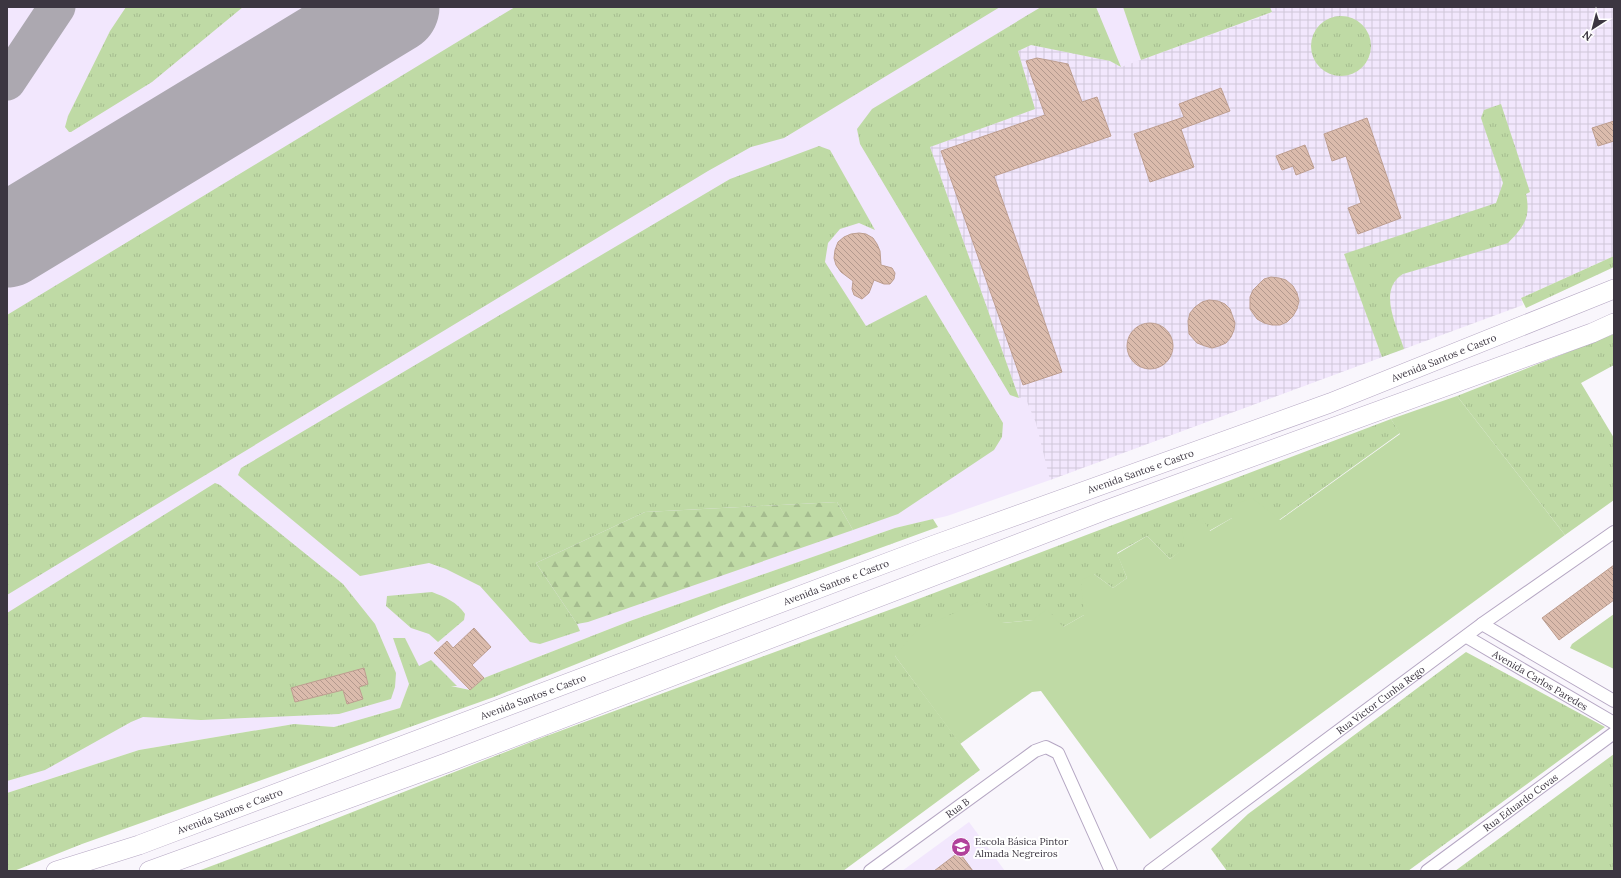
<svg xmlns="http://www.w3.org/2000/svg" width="1621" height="878" viewBox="0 0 1621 878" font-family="Lora,serif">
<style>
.built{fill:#f2e7fd}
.industrial{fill:url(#industrial-grid)}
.grass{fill:url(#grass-tufts)}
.forest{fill:url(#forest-firs)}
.park{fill:#bfdaa5}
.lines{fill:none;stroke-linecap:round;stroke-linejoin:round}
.taxiway{stroke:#aca8b0;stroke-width:37}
.runway{stroke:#aca8b0;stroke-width:93}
.building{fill:url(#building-back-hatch);stroke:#bd9e90}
.minor-casing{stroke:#b5a7c3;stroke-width:14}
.primary-casing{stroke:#b5a7c3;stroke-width:20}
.minor{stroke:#fff;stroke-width:12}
.primary{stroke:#fff;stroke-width:19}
.labels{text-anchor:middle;stroke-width:4;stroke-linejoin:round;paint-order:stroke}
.street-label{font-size:10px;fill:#3c3641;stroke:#fff}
.poi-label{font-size:10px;fill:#3c3641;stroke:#fff;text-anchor:start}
</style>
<defs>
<pattern id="industrial-grid" width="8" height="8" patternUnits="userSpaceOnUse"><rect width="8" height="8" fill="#f2e7fd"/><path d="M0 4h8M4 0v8" fill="none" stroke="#d0c7da"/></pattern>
<pattern id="grass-tufts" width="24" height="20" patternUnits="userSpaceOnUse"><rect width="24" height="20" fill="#bfdaa5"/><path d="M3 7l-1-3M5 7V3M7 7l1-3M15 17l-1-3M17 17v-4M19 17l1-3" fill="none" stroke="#a5bc8f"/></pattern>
<pattern id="forest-firs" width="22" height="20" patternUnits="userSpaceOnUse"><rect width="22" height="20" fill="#bfdaa5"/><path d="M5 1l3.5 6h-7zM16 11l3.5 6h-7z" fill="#a5bc8f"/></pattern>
<pattern id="building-back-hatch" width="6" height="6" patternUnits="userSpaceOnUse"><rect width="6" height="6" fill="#dbbbac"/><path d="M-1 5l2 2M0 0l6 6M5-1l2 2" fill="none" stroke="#b3998e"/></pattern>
</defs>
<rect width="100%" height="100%" fill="#f9f6fc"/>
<path class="built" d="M7 7H1614V41L1382 357 1050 480 947 516 895 528 630 621 484 678 470 690 412 677 400 708 334 727 294 724 139 750 7 793Z
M969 822 1005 871H902Z"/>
<path class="industrial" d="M1270 7H1614V256L1521 298 1523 305 1050 480 1036 423 1025 397 1019 398 930 147 1035 109 1018 51 1031 45 1110 61 1121 67 1272 13Z"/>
<path class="grass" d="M126 7H243L152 82 71 132H69L65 127 68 116 110 31Z
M515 7H1000L784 138 751 147 708 171 7 595V315Z
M1041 7H1096L1121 67 1110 61 1031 45 1018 51 1035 109 930 147 1019 398 1010 395 860 144 857 129 872 109Z
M1123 7H1270L1272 12 1141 60Z
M1311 46a30 30 0 1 1 60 0a30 30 0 1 1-60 0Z
M1501 104 1530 192 1526 194C1531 217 1524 227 1508 243L1403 274C1377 290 1397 326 1404 349L1382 357 1344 254 1496 203 1503 183 1481 118 1484 110Z
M819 146 830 150 875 230 859 223 840 229 828 243 825 262 866 326 926 295 1003 423 1002 437 994 450 898 514 853 530 837 502 645 512 536 563 577 624 580 631 540 644 530 642 480 586 446 569 429 563 360 576 238 475 241 468 730 179Z
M1614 256V267L1526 308 1521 298Z
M1614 334V365L1581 383 1614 438V500L1565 535 1457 396Z
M1391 419 1400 433 1279 520 1232 518 1209 531 1170 559 1147 536 1117 553 1127 578 1113 588 1094 574 1084 615 1063 627 1033 620 1002 623 895 656 980 770 843 871H198L294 835 541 738 900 606Z
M215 483 220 485 343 584 375 624 396 673 395 687 391 699 339 714 201 720 143 717 131 722 45 770 7 781V613Z
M933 519 938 527 721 606 494 697 82 844 14 871H7V793L139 750 294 724 334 727 400 708 409 684 393 638H405L419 666 431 660 457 686H451L470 690 484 678 630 621 895 528Z
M432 592C445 597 457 602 465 614L464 620 438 642 429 634 411 628 386 606 387 596Z
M1466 652 1605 727 1408 871H1227L1211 849 1248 814Z
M1614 754V871H1455Z"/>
<path class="forest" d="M837 502 853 530 588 622 577 624 536 563 645 512Z"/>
<path class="park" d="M1457 396 1565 535 1150 839 1041 691 1032 692 960 744 895 656 916 631 982 600 1002 623 1033 620 1047 609 1063 627 1084 615 1081 580 1094 574 1113 588 1127 578 1117 554 1147 536 1170 559 1185 547 1182 529 1202 518 1210 531 1232 518 1235 504 1252 498 1280 520 1400 434 1391 419Z
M1614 614V669L1570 648 1572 644Z"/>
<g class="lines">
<path class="taxiway" d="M7 82 57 7
M155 151 214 111 285 58 345 7"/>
<path class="runway" d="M7 241 393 7"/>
</g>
<path class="building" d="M1037 58 1068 64 1082 102 1097 97 1111 136 994 176 1062 372 1023 385 941 151 1045 115 1026 61Z
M1221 88 1230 111 1181 129 1194 167 1150 182 1134 134 1184 117 1179 104Z
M1367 118 1401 218 1358 234 1348 208 1361 203 1346 156 1332 161 1324 134Z
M1614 121V141L1598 146 1592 128Z
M1305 145 1314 168 1296 175 1293 166 1282 170 1276 156Z
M859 233 866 234 873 238 877 244 880 251 881 265 892 268 895 273 894 279 890 284H884L874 280 869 293 862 299 854 295 852 289 853 281 841 272 836 265 834 258 835 250 838 242 844 237 851 234Z
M1271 277 1279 278 1286 280 1293 286 1297 293 1299 301 1297 309 1293 316 1287 322 1280 325H1272L1264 323 1257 319 1250 309V297L1253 290 1264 279Z
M1209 300 1218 301 1225 304 1230 309 1235 323 1234 330 1231 337 1226 343 1219 346 1212 348 1205 346 1197 343 1189 334 1188 321 1190 313 1195 307 1202 302Z
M1127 346a23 23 0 1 1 46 0a23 23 0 1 1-46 0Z
M1614 565V600L1559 640 1542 618Z
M474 628 491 647 472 665 484 678 470 690 434 653 447 641 453 648Z
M364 668 368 684 359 687 363 699 347 704 343 690 295 702 291 688Z
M959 852 973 871H934Z"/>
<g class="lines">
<g class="minor-casing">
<g id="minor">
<path d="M1482 624 1614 701"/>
<path id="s1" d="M1467 637 1614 723"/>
<path id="s2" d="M870 871 1035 751 1046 747 1058 753 1111 871"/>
<path id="s3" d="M1150 871 1482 624 1614 532"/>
<path id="s4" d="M1427 871 1614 733"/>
</g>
</g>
<g class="primary-casing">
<g id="primary">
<path id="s5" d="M56 871 139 845 934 545 1330 403 1614 289"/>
<path d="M149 871 446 763 1106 510 1592 333 1614 323"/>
</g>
</g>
<use href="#minor" class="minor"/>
<use href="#primary" class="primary"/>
</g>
<defs>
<g id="school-disc" transform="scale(1)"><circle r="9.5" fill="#b1409b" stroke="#fff"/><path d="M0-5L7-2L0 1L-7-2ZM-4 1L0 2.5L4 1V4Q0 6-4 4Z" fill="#fff"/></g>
</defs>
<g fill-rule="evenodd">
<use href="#school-disc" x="961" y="847"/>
</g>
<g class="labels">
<g class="street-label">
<text dy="4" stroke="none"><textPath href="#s5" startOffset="1480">Avenida Santos e Castro</textPath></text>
<text dy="4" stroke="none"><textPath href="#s5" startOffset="1156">Avenida Santos e Castro</textPath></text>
<text dy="4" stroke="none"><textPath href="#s5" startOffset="832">Avenida Santos e Castro</textPath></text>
<text dy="4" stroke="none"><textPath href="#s1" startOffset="85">Avenida Carlos Paredes</textPath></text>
<text dy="4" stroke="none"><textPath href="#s5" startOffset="508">Avenida Santos e Castro</textPath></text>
<text dy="4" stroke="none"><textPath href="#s3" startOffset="287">Rua Victor Cunha Rego</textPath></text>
<text dy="4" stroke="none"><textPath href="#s4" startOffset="116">Rua Eduardo Covas</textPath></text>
<text dy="4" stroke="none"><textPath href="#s2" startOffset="108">Rua B</textPath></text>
<text dy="4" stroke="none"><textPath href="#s5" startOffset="184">Avenida Santos e Castro</textPath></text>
</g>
<g class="poi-label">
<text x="975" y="845">Escola Básica Pintor<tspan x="975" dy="12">Almada Negreiros</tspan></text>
</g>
</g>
<rect width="1621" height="878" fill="none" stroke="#3c3641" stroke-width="16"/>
<g transform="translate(1593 28) rotate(216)" stroke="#ffffff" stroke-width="3" paint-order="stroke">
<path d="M0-3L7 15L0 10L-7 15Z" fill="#3c3641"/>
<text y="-6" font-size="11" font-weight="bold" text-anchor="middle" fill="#3c3641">N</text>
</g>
</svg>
